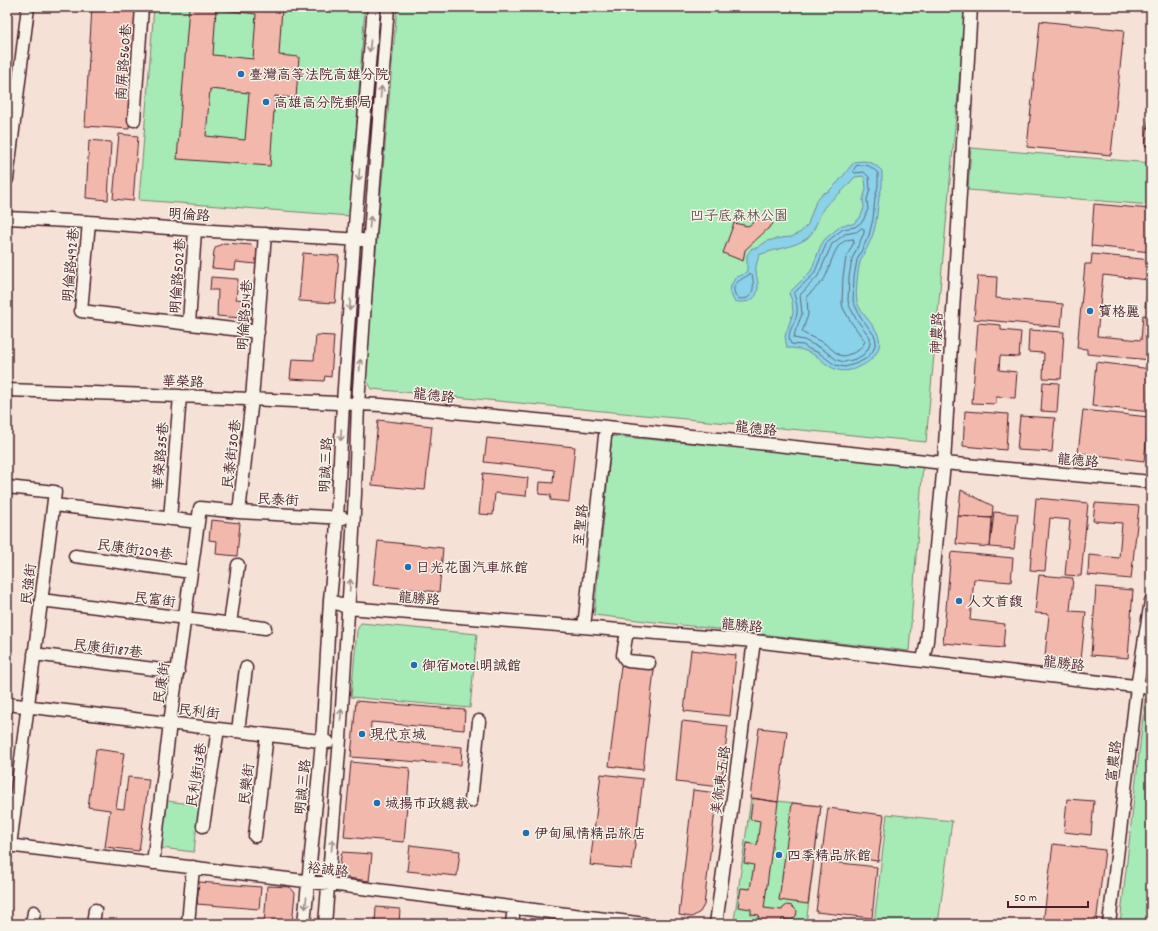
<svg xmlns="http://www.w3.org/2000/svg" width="1158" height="931" viewBox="0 0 1158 931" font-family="Dekko,'LXGW WenKai TC',sans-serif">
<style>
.green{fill:#a6eab5;stroke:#788470}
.water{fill:#89d2ea;stroke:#708a9e}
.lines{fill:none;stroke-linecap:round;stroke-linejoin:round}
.shore{stroke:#636777;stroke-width:1}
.building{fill:#f3b8ac;stroke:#4a1f2b;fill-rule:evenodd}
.minor-casing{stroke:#4a1f2b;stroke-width:15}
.minor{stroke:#f7f3e8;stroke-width:12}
.oneway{stroke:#a0898a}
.poi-dot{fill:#1f6fb2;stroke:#f7f3e8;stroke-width:1.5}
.labels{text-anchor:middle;stroke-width:3;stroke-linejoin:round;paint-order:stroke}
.street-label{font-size:14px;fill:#4a1f2b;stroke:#f7f3e8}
.poi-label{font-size:14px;fill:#4a1f2b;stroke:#f7f3e8;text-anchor:start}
.park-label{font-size:14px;fill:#61524e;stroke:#f7f3e8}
</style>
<rect width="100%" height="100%" fill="#f6e1d6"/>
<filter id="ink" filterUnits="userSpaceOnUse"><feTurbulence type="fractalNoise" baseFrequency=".025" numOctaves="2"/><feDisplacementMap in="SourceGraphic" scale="8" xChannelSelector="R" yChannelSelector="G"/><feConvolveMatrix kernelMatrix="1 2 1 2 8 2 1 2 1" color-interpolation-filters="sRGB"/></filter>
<g filter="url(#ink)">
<path class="green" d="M154 7H365L350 216 139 200Z
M397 7H966L926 442 372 389 365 378Z
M971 148 1151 163V205L968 190Z
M612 436 923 464 909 651 594 615Z
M361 623 477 634 470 708 351 697 357 630Z
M1145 699H1151V924H1120Z
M751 798 821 806 806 924H771L734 921Z
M167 801 199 805 194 852 161 848Z
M887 814 952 821 938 924H874Z"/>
<path class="water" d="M863 161C872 162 876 165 882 171 882 176 882 182 882 187 881 191 879 194 879 198 877 211 877 222 873 234 870 244 863 254 860 262 858 269 855 295 857 301 861 319 888 331 877 352 873 359 866 364 859 367 846 373 836 372 825 363 822 361 819 357 816 356 805 350 799 348 787 348L785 336 793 313 792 301 789 293 811 271 821 245 825 239 842 225 853 224 860 218 864 208 863 200 866 189 865 179 863 176 855 177C850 182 846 188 840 193 830 202 826 202 820 215 816 223 814 234 806 239 792 248 774 249 759 255 758 260 755 266 756 271 756 277 759 282 758 288 757 301 745 304 734 301L730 292 731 285 736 277 742 275 747 271V255L752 248H757L767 241 781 238 791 237 801 232 808 224 816 201 822 194 829 191 839 181 854 162Z"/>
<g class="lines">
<path class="shore" d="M863 165 869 166 878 173V186L875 198 873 219 869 235 857 260 854 277 853 301 860 316 874 335 876 340 875 345 873 351 867 358 858 363 845 367 835 365 819 353 809 349 803 345 791 344C785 332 796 324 797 313 798 306 795 299 794 293L814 274 825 247 828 241 843 229 855 227 863 221 868 209 867 200 870 189 869 177 864 172 855 173 853 171 856 166Z
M862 228 864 229V233L852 259 849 277 848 301 849 305 856 319 870 337V344L868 349 863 355 856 359 844 362 837 360 821 348 812 344 804 340 794 338 795 332 802 314 800 295 818 276 832 244 845 234 856 232Z
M853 239 854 242 846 258 843 277 842 303 843 308 851 322 865 341 863 345 859 350 853 353 844 356 839 355 824 343 803 333 802 332 808 315 807 296C812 291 818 286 823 281 832 268 832 239 853 239Z
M750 274 752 275C755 286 754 303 737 298 728 283 740 281 750 274Z"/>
</g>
<path class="building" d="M7 7H10L7 29Z
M92 7H136L129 129 85 126Z
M189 7H282L279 55 299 57 296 98 275 96 270 166 177 159ZM216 9 256 14 253 59 213 55ZM210 89 249 93 245 140 206 136Z
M1040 21 1124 30 1111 155 1027 147Z
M1151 102V146H1145Z
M119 134 138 136 133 201 113 199Z
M89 140 111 142 108 200 86 198Z
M1094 204 1151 209V252L1091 246Z
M765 215 773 224 745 250 743 261 723 253 734 223 748 226Z
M224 243 252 245 257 250 256 264 236 262 235 270 212 268 214 251 216 247Z
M303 253 339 256 335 303 299 301Z
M1092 254 1151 260V307H1145L1148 280 1103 275 1097 336 1141 340 1143 315 1151 316V360L1087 354V349L1077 348 1085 264H1091Z
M978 276 997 277 996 298 1063 304 1061 327 974 319Z
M211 277 238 279 236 299 254 301 253 319 217 316 218 290H210Z
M978 323 1001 325V330L1021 332 1019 357 1000 356 999 370 1017 372 1015 398 996 397V404L972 403Z
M1029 330 1064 332 1061 379 1043 378 1044 353 1028 352Z
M316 335 334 336 331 377 325 376 324 381 290 379 292 359 314 360Z
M1096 362 1151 369V412L1092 406Z
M1043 382 1059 383 1057 412 1041 411Z
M1083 410 1149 417 1144 461 1078 453Z
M965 411 1008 414 1006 450 963 446Z
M1020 416 1055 418 1052 452 1017 450Z
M378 420 432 426 425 490 372 485Z
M487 438 575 447 569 502 550 500 551 495 539 494 540 482 553 483 554 470 484 462Z
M483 473 528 478 526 496 495 493 493 515 479 514Z
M961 490 993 506 992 518 958 516Z
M1036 498 1088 503 1081 576 1065 575 1070 520 1050 518 1045 571 1030 570Z
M1095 503 1139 506 1131 579 1088 575 1089 555 1119 558 1122 523 1093 521Z
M994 512 1018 514 1014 549 990 547Z
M958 516 992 518 990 547 956 544Z
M211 520 240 523 237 556 216 554 217 541 209 540Z
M378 541 443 548 439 592 373 585Z
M951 552 1013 558 1011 582 974 579 970 620 1005 624 1003 648 943 643Z
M1039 575 1073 578 1070 611 1086 612 1081 660 1045 657 1049 614 1035 613Z
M1096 587 1133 590 1128 658 1091 655Z
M691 650 736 655 730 716 684 711Z
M621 666 654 670 643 770 609 766Z
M356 701 465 710 464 730 371 722 370 739 462 747 461 765 351 757Z
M682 721 728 726 721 787 676 782Z
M759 728 787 731 778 802 750 798Z
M96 749 124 753 116 808 124 809 128 777 149 779 139 851 105 847 110 810 88 807Z
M351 762 410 768 404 842 344 837Z
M601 774 643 779 632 869 590 865Z
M693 790 717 793 704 905 700 912 692 917 679 915Z
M753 798 778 802 764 908 782 910 783 908 787 905 792 906 797 911 796 916 792 920 782 919 781 924 758 923 759 915 751 914V909L738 907 741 888 750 889 754 865 744 863 747 843 757 845 760 821 750 819Z
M1067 799 1094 801 1091 835 1064 832Z
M792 803 821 806 808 904 779 900Z
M828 808 884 815 878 861 822 854Z
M1053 844 1105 850 1096 924H1043Z
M410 845 460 851 457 876 407 871Z
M342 852 372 854 369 881 348 878 341 872 340 862Z
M822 861 877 867 872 918 816 912Z
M199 882 261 887 259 909 197 904Z
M267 886 290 887 295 893 292 924H264Z
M376 907 400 909 399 924H375Z
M457 918 486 922V924H456Z"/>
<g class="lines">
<g class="minor-casing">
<path id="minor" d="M134 120 142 7
M7 179 28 7
M7 218 89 222 195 230 362 240
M89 222 81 311 258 332
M189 324 195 230
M7 390 180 396 381 405 588 425 944 463 1151 482
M7 487 55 492 10 846
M54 505 198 522
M239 512 252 399 265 234
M170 519 180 396
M75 556 191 572
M41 600 265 628
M330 600 348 608 754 641 1151 688
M230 624 238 565
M584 627 606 427
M632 631 628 634 626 637 623 655 626 660 628 661 649 663
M34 654 178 672
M923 660 927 641 944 463 971 7
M7 704 328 742
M238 731 246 668
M471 801 479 721
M203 826 218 729
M255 836 267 735
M7 845 338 885 645 924
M153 863 170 723 200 508 239 512 343 518
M32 924 34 912
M93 924 95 910
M188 924 193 867
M304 924 322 742 330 600 336 538 343 403 356 212 374 7
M325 924 340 739 352 550 355 494 358 404 367 272 388 7
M512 924 514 907
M716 924 754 641
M1109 924 1137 687 1151 601"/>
</g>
<use href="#minor" class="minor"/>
</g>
<defs><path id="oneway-shaft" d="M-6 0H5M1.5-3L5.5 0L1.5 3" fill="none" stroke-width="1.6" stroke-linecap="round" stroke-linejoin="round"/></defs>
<g class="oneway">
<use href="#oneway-shaft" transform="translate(370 46) rotate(95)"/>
<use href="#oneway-shaft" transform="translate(381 92) rotate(-85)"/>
<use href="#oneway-shaft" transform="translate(359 175) rotate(95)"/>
<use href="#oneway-shaft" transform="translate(370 222) rotate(-85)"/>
<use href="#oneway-shaft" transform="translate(350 305) rotate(94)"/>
<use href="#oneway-shaft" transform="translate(360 365) rotate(-86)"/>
<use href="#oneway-shaft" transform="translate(341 435) rotate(93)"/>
<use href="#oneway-shaft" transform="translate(350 585) rotate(-86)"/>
<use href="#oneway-shaft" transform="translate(341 715) rotate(-86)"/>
<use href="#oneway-shaft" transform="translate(332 845) rotate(-85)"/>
<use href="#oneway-shaft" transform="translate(306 903) rotate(95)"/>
</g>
</g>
<g class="poi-dot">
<circle cx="241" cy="74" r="4"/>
<circle cx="266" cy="102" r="4"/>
<circle cx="1090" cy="311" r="4"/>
<circle cx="408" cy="567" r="4"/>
<circle cx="959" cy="601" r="4"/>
<circle cx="414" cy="665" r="4"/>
<circle cx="362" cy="734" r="4"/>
<circle cx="377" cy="803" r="4"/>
<circle cx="526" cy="833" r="4"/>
<circle cx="779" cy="855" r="4"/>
</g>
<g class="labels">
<g class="street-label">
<text transform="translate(123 62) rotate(-86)" y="5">南屏路560巷</text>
<text transform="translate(189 214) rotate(4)" y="5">明倫路</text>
<text transform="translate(70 265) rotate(-85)" y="5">明倫路492巷</text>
<text transform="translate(177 276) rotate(-86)" y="5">明倫路502巷</text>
<text transform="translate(244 315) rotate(-86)" y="5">明倫路514巷</text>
<text transform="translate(936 333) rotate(-87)" y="5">神農路</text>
<text transform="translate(183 381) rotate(2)" y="5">華榮路</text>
<text transform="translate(434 395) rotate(6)" y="5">龍德路</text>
<text transform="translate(756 428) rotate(6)" y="5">龍德路</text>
<text transform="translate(231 454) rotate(-83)" y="5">民泰街30巷</text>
<text transform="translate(160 456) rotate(-85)" y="5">華榮路35巷</text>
<text transform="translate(1078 460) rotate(5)" y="5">龍德路</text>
<text transform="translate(325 465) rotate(-87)" y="5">明誠三路</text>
<text transform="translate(278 499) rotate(3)" y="5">民泰街</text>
<text transform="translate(580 525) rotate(-84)" y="5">至聖路</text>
<text transform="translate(135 549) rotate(8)" y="5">民康街209巷</text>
<text transform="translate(28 584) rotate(-83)" y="5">民強街</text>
<text transform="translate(419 598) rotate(5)" y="5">龍勝路</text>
<text transform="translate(155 599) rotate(7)" y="5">民富街</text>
<text transform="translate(742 625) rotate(5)" y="5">龍勝路</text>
<text transform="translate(108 648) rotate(7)" y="5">民康街187巷</text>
<text transform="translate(1064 663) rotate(7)" y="5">龍勝路</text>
<text transform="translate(161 683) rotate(-82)" y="5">民康街</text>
<text transform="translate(199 711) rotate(7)" y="5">民利街</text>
<text transform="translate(1113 761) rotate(-83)" y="5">富農路</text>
<text transform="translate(196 775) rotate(-81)" y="5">民利街13巷</text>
<text transform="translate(720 780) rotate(-82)" y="5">美術東五路</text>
<text transform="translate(246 784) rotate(-83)" y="5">民樂街</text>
<text transform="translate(302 787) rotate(-84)" y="5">明誠三路</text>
<text transform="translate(328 869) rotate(7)" y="5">裕誠路</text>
</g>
<g class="poi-label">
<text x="249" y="79">臺灣高等法院高雄分院</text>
<text x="274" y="107">高雄高分院郵局</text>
<text x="1098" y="316">寶格麗</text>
<text x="416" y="572">日光花園汽車旅館</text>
<text x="967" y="606">人文首馥</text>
<text x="422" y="670">御宿Motel明誠館</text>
<text x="370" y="739">現代京城</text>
<text x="385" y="808">城揚市政總裁</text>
<text x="534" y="838">伊甸風情精品旅店</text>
<text x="787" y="860">四季精品旅館</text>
</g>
<g class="park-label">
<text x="739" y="220">凹子底森林公園</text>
</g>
</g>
<rect width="1158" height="931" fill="none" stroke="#f7f3e8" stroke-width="24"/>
<rect x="12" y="12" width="1134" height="907" fill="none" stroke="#4a1f2b" stroke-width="1.5" filter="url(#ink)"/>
<path d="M1008 901v6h80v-6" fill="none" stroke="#4a1f2b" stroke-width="2"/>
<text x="1014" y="901" font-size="12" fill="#4a1f2b" stroke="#f7f3e8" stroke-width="3" paint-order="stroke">50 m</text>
</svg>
